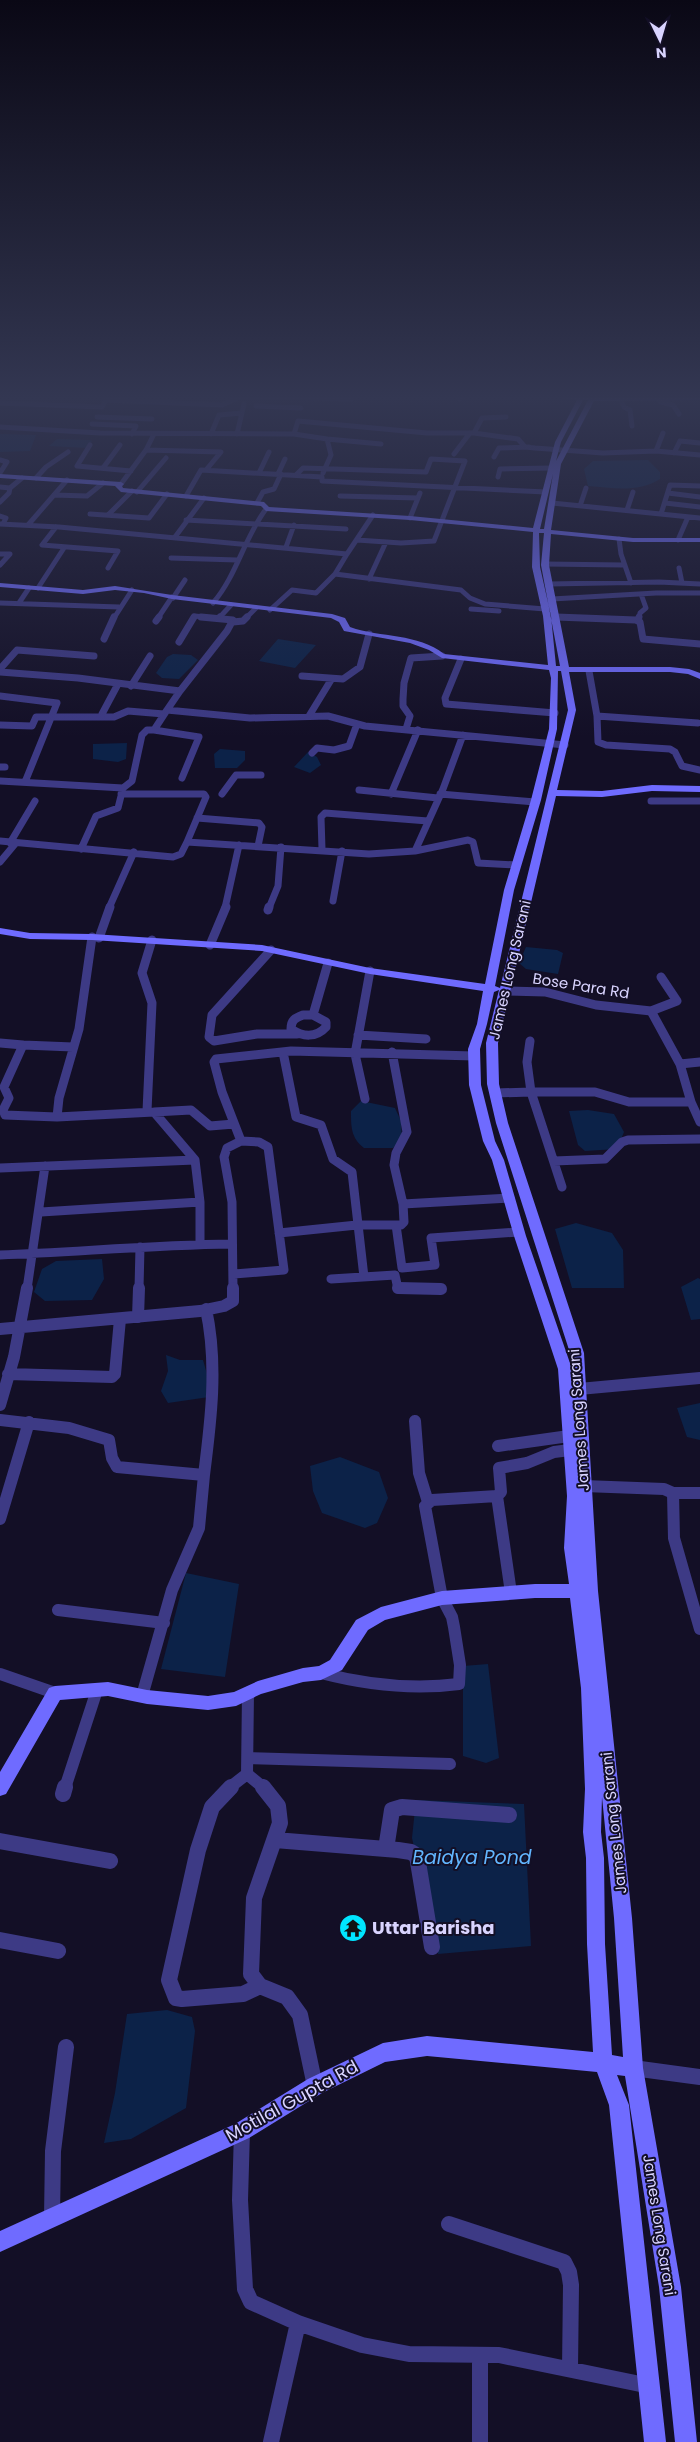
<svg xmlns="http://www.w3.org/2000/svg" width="700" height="2442" viewBox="0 0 700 2442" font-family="Poppins,sans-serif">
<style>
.water{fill:#0c2248}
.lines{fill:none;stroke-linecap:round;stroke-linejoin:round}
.street-far4{stroke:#3d3a85;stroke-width:5}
.street-far3{stroke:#3d3a85;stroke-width:7}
.street-far2{stroke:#3d3a85;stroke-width:9}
.street-far1{stroke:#3d3a85;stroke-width:12}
.street{stroke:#3d3a85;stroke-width:16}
.secondary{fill:#6f6bff;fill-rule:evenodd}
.labels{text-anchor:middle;stroke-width:4;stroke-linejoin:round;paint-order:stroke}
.street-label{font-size:15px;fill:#d9d4ff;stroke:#130f26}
.near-poi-label{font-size:18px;font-weight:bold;fill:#d9d4ff;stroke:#130f26;text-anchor:start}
.near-street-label{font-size:18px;fill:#d9d4ff;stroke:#130f26}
.near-water-label{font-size:19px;font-style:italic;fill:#62b6ff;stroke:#130f26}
</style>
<rect width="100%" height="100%" fill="#130f26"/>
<path class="water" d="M0 434 36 435 30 451 0 452Z
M57 439 90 440 92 441 87 448 49 446Z
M648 460 660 472V479C638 493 613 488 588 486L584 469 593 461Z
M278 639 316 645 295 668 259 661Z
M173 654 191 655 198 660 179 679 162 678 156 673 167 657Z
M127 743 126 759 118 762 93 759V744Z
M220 749 245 751V760L237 768H215L214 754Z
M308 752 317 757 321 765 310 773 294 767Z
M526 947 557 950 563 953 558 974 526 969 519 963Z
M361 1101 395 1108 401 1121 402 1140 393 1148H364C351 1138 351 1127 351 1111Z
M588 1110 614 1114 624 1132 617 1149 585 1151 578 1145 569 1111Z
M576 1223 612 1233 623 1250 624 1288H572L555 1229Z
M102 1259 104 1279 92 1300 45 1301 34 1292 42 1269 56 1261Z
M698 1278 700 1279V1319L691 1320 681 1287Z
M166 1355 180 1360H203L209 1381V1397L168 1403 161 1391 168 1371Z
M700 1403V1440L687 1437 677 1408Z
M340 1457 379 1472 388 1498 377 1523 365 1528 322 1513 313 1491 310 1466Z
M186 1573 239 1584 225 1677 161 1669Z
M488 1664 499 1758 486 1763 463 1756V1666Z
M416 1800 524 1804 531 1946 438 1954 412 1838Z
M167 2010 192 2017 195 2031 186 2108 131 2139 104 2143 115 2093 127 2014Z"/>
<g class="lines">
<path class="street-far4" d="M242 396 351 399
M658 398 661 402 673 405 679 414
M460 399 463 396
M106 400 222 405 242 396
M621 400 624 407 630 410 632 426
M0 403 102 407 108 396
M256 406 301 408
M97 417 152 419
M92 424 136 426 132 434
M0 427 100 433 294 434 298 421 427 433H474L518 439 525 447 535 448 603 453 656 451 700 455
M474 433 482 418 506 417
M211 434 219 415 242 413
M237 434 244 404
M294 434 327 439 331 455 323 473
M327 439 381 444
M90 445 77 466 131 471
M146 450 221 452 206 470
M656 451 663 433
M674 453 680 441 700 443
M454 454 470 433
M494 457 499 448 529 447
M0 460 7 462 0 473
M103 468 120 445
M259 473 269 452
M278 474 285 459
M296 475 303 468 426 472 431 459 465 461 434 541 401 543 357 540
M498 477 500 469 551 468
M36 478 46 467 68 452
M121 484 146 450 154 434
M0 487 10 488 22 478
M137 492 166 458
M668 493 700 497
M54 495 87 496 103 483
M186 496 201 470 322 477V481L546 492
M340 496 418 498
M0 502 9 493 10 488
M257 503 263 492 274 489 281 474
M552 503 700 518
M665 503 700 507
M580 506 586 488
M627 510 633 492
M90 514 149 518 167 494
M661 514 670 485 700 486
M108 515 132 491
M0 516 6 518 3 524
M410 518 420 493
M186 520 346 529
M0 524 59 527 347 554 335 574 461 590 470 598 485 604 545 609
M28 525 67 480
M56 527 42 545 118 551 108 568
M175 537 204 498
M619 539 621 554 631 583
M678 540 688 517
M286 547 294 525
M0 554H10L0 565
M347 554 373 515
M171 558 237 560
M545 564 624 565
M679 568 682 583
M369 579 386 542
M549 584 659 582 700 584
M38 588 64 548
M173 598 185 580
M552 599 656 593H700
M0 603 119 607
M19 603 29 588
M213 603C237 575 244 538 266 509
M471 609 499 611
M270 610 292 590 316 593 335 574
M556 617 579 618
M114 618 132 590
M158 618 172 597
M193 618 195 616 213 618
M219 618 231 605
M246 618 256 608
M639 618 640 613 646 608 641 594"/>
<path class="street-far3" d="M556 617 636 620 640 622 643 639 700 644
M219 618 220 617
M156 621 159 617
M638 621 639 617
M233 622 243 621 247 617
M104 639 114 617
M179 642 194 617
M461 659 445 698 446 704 555 713
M0 669 17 650 94 656
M589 671 597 716 598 742 606 745 670 749 675 752 682 766 700 770
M0 672 78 678 180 691 167 710 250 718 328 716 365 726 565 745
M302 676 343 679 360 667 369 634
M118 684 102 714 103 717H114L128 711 164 714
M131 686 150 656
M180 691 227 631 233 620 201 617
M0 696 57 703 25 782
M167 710 154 730 199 737 182 778
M309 716 331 680
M597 716 698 723
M0 725 32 726 36 717H105
M406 729 410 716 403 706V699L404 683 411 658 442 656
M312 753 317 748 334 750 349 746 357 724
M0 767H5
M0 781 123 788 132 781 142 735 147 730H154
M359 790 438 798
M121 794H204L206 797 187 842
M222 794 236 775H261
M391 794 418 730
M440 794 535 802
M651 801H700
M197 818 259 823 262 827 258 846
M0 841 173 857 181 854 187 842 369 854 415 851 443 789 463 735
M10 843 35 801
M81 849 96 816 118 808 123 788
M322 849 321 817 325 813 428 821
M415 851 468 840 473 842 478 863 517 865
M0 862 15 844
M333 901 342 851
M109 908 134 852
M225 908 239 845
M269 908 278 886 281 847"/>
<path class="street-far2" d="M268 910 269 907
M99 938 110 907
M210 945 226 907
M271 950 212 1015 209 1037 214 1041 257 1034H297
M505 991 545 992 596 1005 651 1011 680 1064 691 1102 700 1122
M651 1011 677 1001 661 977
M303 1015H313L326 1022V1027C316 1038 303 1037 291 1029 291 1020 295 1018 303 1015Z
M313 1015 328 963
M358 1035 426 1039
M0 1043 23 1045
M283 1052 296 1117 321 1125 333 1159 352 1172 364 1277
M392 1052 407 1132 396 1153 394 1165 403 1204 510 1198
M680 1064 700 1062
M495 1093 531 1092 527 1062 530 1041
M365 1099 355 1054 370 971
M147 1111 152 1003 142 973 152 940
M154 1112 191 1110 210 1126 234 1124
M57 1117 5 1115 3 1110 9 1098 4 1087 23 1045 73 1047
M195 1160 200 1202V1244
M554 1161 605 1159 622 1142 628 1140 700 1139
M0 1168 195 1160 154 1112 57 1117 59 1098 79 1029 92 937
M562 1187 531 1092H595L629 1102H691
M41 1212 200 1202
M396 1225 402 1268 435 1265 431 1238 519 1232
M279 1233 357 1225H401L404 1222 403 1204
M0 1255C77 1252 154 1245 231 1244
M234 1274 284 1270 268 1147 259 1142 241 1141 222 1092 214 1062 216 1059 291 1051 474 1056
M331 1279 395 1275 398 1289H441
M27 1289 45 1166
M139 1289 140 1247
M233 1289 232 1202 224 1157 227 1148 241 1141"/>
<path class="street-far1" d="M398 1288 441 1289
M138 1317 139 1288
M0 1329 200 1311 224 1306 233 1301V1288
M8 1374 112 1377 115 1374 120 1319
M579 1389 700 1378
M0 1405 14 1357 27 1288
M0 1420 69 1428 109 1440 112 1458 117 1467 204 1475C211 1420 218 1364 206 1309
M415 1421 419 1473 428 1502
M498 1446 569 1436
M584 1486 664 1489 673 1493H700
M673 1493 674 1538 700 1629
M497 1496 511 1593
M0 1519 29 1422
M58 1610 164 1623
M321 1673C367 1685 412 1690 459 1684L460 1665 454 1627 452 1617 442 1598 425 1506 432 1500 497 1496 501 1492 499 1468 527 1463 554 1452 570 1450
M0 1674 55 1693
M248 1693 247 1774 264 1788
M142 1696 172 1590 199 1528 204 1475
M248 1758 450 1764
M65 1788 97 1690
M229 1788 247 1774"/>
<path class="street" d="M231 1787 212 1807 198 1850 169 1980 176 1998 182 1999 243 1994 260 1986
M263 1787 278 1806 280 1823 254 1898 251 1974 260 1986 287 1997 300 2015 315 2086
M63 1794 65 1787
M275 1840 398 1850 411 1852 417 1856 432 1947
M0 1841 110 1861
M386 1849 392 1810 402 1807 509 1815
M0 1940 58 1951
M633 2068 700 2077
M242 2131 240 2200 245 2289 251 2302 298 2323 362 2345 409 2354 499 2355 650 2386
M52 2217 53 2151 66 2047
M449 2224 564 2262 569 2272 571 2285 570 2369
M480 2356V2442
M271 2442 298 2323"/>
<path class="secondary" d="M546 396H595V397L608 398 700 396V400L594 401 561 464 551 530 633 538H700V542H633L551 534 549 565 569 667H670L689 669 700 673V679L688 674 670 672H569L576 710 557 790 602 791 652 785 700 786V792L652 791 602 797 556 796 498 1043 499 1084 508 1123 584 1353 598 1591 632 1918 643 2068 681 2287 697 2442H675L659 2287 625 2076 617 2075 629 2105 666 2442H644L609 2105 597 2072 427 2056 385 2062 322 2093 249 2138 0 2252V2231L235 2124 308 2079 383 2043 427 2036 593 2052 587 1944 586 1858 583 1832 585 1789 581 1688 570 1598H535L442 1605 385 1620 368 1630 342 1670 321 1680 303 1682 261 1694 236 1706 208 1710 147 1704 108 1696 60 1700 6 1794 0 1796V1772L49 1688 55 1686 108 1682 147 1690 208 1696 234 1692 258 1681 303 1668 319 1666 330 1660 356 1620 381 1607 442 1591 535 1584H569L564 1548 567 1496 558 1369 514 1236 492 1160 483 1141 469 1085 468 1049 477 1024 483 991 370 974 262 951 92 940 30 939 0 934V928L30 933 92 934 262 945 370 968 485 984 504 890 531 800 549 729 551 678 549 670 442 658 429 650 410 643 344 631 339 622 331 618 172 599 144 593 115 590 83 594 0 587V583L83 590 115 586 172 595 332 614 345 618 350 627C381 638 418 633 444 654L548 665 543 616 532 567 533 532 410 520 266 511 261 506 121 492 115 486 0 478V474L121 482 124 484 122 486 123 488 264 502 269 507 410 516 533 528 555 442 577 400ZM583 400H588L556 461 561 442ZM553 474 544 529H540ZM539 533H544L541 565 560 666H556L551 616 540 567ZM558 671H561L568 710 500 988 495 986 514 890 541 800 557 729ZM499 990 486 1043 487 1084 496 1123 570 1353 571 1366 526 1236 504 1160 495 1141 481 1085 480 1049 487 1024 494 992ZM602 1797 614 1918 623 2057 612 2055 605 1944 604 1858 601 1832Z"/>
</g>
<linearGradient id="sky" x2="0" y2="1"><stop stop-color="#0a0815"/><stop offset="0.54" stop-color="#333752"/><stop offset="1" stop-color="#333752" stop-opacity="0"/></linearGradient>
<rect width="700" height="737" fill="url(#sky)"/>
<defs>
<g id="temple-disc" transform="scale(1.4375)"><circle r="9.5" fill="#00e5ff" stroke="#130f26"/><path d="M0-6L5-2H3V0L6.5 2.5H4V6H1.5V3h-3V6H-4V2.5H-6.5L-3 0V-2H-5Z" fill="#111"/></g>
</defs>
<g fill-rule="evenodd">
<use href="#temple-disc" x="353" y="1928"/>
</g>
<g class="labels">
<g class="street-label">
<text transform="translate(510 970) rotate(-77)" y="5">James Long Sarani</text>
<text transform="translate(581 986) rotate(9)" y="5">Bose Para Rd</text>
<text transform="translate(579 1420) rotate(-94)" y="5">James Long Sarani</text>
<text transform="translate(614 1823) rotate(-96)" y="5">James Long Sarani</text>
<text transform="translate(659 2225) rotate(81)" y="5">James Long Sarani</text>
</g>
<g class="near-poi-label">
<text x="372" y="1934">Uttar Barisha</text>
</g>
<g class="near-street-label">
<text transform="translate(292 2101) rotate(-29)" y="6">Motilal Gupta Rd</text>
</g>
<g class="near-water-label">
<text x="472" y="1864">Baidya Pond</text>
</g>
</g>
<g transform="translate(660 40) rotate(175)" stroke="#130f26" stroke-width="4" paint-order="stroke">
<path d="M0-4L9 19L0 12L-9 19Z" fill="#d9d4ff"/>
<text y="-8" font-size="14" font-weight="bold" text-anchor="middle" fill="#d9d4ff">N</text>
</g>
</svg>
